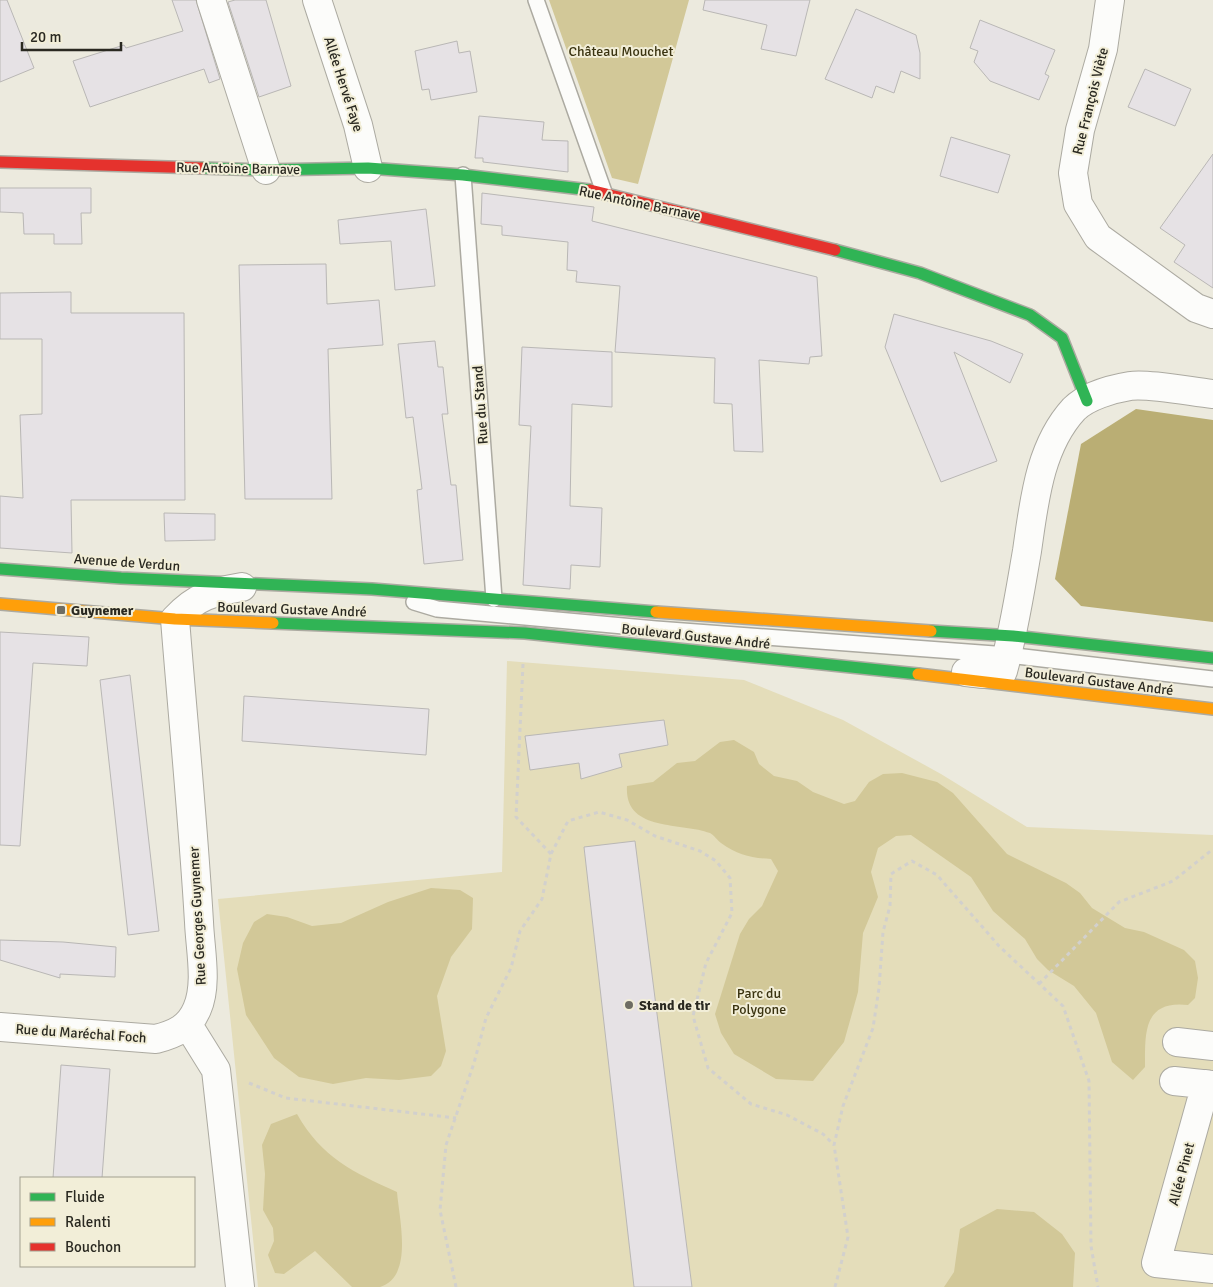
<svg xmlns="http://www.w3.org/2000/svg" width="1213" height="1287" viewBox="0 0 1213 1287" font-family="Signika,sans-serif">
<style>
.green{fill:#e4ddba}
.forest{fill:#d2c898}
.water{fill:#baae74}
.building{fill:#e6e2e5;stroke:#b9b7b5}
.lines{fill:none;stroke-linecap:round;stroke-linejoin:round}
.lane-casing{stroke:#acaaa1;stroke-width:18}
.street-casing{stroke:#acaaa1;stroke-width:30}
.fast-casing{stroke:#acaaa1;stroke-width:14}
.slow-casing{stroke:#acaaa1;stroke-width:14}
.jam-casing{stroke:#acaaa1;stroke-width:14}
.path{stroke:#d2d0cd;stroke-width:3;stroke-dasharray:4 4;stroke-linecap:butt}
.lane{stroke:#fcfcfa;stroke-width:15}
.street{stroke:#fcfcfa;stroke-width:28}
.fast{stroke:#30b455;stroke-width:11}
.slow{stroke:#ff9f0a;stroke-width:11}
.jam{stroke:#e5322d;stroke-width:11}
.poi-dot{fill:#6e6d63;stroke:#f2eed8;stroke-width:2}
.labels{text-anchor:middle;stroke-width:4;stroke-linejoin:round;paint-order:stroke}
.park-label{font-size:14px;fill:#3a3310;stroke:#f2eed8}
.street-label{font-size:14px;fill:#2a2921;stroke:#f2eed8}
.poi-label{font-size:14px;font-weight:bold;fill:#2a2921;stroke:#f2eed8;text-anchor:start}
</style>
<rect width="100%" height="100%" fill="#eceade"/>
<path class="green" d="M507 661 744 680 843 720 941 774 1027 827 1213 835V1287H258L218 899 502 872Z"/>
<path class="forest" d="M549 0H689L638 184 612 178Z
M734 740 754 752 759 764 774 776 797 781 813 792 844 804 855 801 869 782 883 774 902 773 937 782 953 793 1007 854 1066 883 1080 893 1092 908 1125 928 1144 932 1184 950 1195 961 1198 978 1195 998 1188 1005C1143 1000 1145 1033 1145 1067L1133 1080 1112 1062 1096 1013 1074 986 1048 970 1037 959 1025 939 993 911 971 877 911 835 896 836 878 848 871 872 878 897 863 933 858 992 844 1042 813 1081 776 1079 734 1054 721 1033 715 1014 740 934 749 919 762 906 778 871 771 859C751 858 738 855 721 843 717 840 714 835 710 833 681 822 624 832 627 786L653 782 677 763 695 761 720 742Z
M431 888 460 890 473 898 472 929 451 957 437 996 446 1051 441 1066 431 1076 399 1080 366 1078 333 1084 299 1077 274 1058 246 1015 237 969 243 943 254 922 267 914 287 917 312 926 341 923 388 902Z
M297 1114C322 1158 353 1172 397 1192 399 1218 414 1277 380 1287 372 1287 361 1287 352 1287L315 1251 284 1274 275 1273 268 1255 274 1241 273 1228 263 1210 265 1174 262 1145 271 1124Z
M997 1209 1034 1212 1062 1234 1075 1253 1073 1287H944L954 1272 960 1229Z"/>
<path class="water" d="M1136 409 1213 420V622L1081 606 1055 579 1081 444Z"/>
<path class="building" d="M0 0H7L34 68 0 82Z
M172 0H196L220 79 209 83 204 69 90 107 73 61 124 45 126 48 183 31Z
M235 0H266L291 86 259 97 228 2Z
M705 0H810L796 56 761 49 767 25 703 10Z
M856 9 916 35 920 53V79L901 71 894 93 876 86 872 98 825 79Z
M980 20 1055 50 1045 74 1049 76 1039 100 990 81 974 62 978 51 970 48Z
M457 41 459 53 470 51 477 92 431 100 429 89 422 90 415 51Z
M1145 69 1191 89 1175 126 1128 107Z
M479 116 544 122 542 140 568 141V172L483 162V158H475Z
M951 137 1010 155 998 193 940 176Z
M1213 154V288L1174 262 1185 245 1160 228Z
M0 188H91V213H81L82 244H54V234H24L23 213 0 212Z
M482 193 594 207 592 221 817 277 822 356 810 357 809 364 759 360 763 452 734 451 732 404 714 403 715 358 615 352 620 286 576 282 577 271 567 270 568 242 502 235V226L481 224Z
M426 209 435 286 395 290 391 241 340 244 338 220Z
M326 264 327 304 379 300 383 345 328 349 332 499H245L239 265Z
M71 292V313H184L185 500H71L72 553 0 548V496L23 498 20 415 42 414V339H0V293Z
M894 314 991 341 1023 354 1010 383 954 352 997 461 941 482 885 347Z
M435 341 438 367H443L448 414H442L451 485H456L463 560 424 564 417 490 422 489 413 417 406 418 398 344Z
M522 347 612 352V407L572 404 570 506 602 508 600 567 571 565 570 589 523 585 531 426 519 425Z
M164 513 215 514V540L165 541Z
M0 632 89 637 87 666 33 663 20 846 0 845Z
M130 675 159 931 128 935 100 680Z
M244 696 429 709 426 755 242 741Z
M664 720 668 745 619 754 622 767 581 779 579 763 530 770 525 736Z
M635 841 676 1163 692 1287H634L584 847Z
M0 940 63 942 116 947 115 977 60 974V978L0 960Z
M61 1065 110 1069 102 1178H53Z"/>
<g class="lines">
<g class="lane-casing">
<path id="lane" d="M536 0 604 192
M463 175 494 599
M414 602 437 609 656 629 1008 655 1213 679"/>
</g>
<g class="street-casing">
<path id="street" d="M211 0 266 170
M317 0 358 125 368 168
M1110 0 1103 49 1080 130 1073 173 1078 204 1098 237 1196 308 1213 314
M966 672 984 674 1003 671C1014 631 1020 591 1027 551 1034 503 1039 447 1074 409 1087 396 1112 389 1130 386 1147 383 1193 392 1213 394
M188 1025 216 1070 240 1287
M0 1027 156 1039C175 1034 189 1028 197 1009 208 984 200 949 199 922 193 821 183 720 175 619 196 596 213 592 242 587
M1177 1042 1213 1046
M1174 1081 1213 1085
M1206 1084 1156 1263 1213 1269"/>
</g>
<g class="fast-casing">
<path id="fast" d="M202 168 266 170 368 168 463 175 590 190
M835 250 920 273 1030 315 1062 338 1087 401
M0 569 121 578 372 589 656 612
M273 623 525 633 918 674
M931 631 1013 636 1213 658"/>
</g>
<g class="slow-casing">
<path id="slow" d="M0 604 175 619 273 623
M656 612 931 631
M918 674 1213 709"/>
</g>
<g class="jam-casing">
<path id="jam" d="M0 162 202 168
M590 190 835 250"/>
</g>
<path class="path" d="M523 664 516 817 551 854
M1039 984 1119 902 1173 881 1213 849
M249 1083 286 1098 456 1118
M456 1287 440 1210 446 1145 474 1063 486 1018 511 968 520 931 542 899 551 854 568 821 599 812 627 820 655 836 700 851 716 861 730 878 732 913 706 963 693 1016 708 1068 751 1104 787 1115 823 1134 834 1145
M835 1287 848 1237 834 1145 843 1106 873 1028 879 988 883 932 890 906 891 874 912 861 937 875 999 946 1063 1006 1089 1081 1091 1246 1098 1287"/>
<use href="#lane" class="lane"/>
<use href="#street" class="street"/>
<use href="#fast" class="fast"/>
<use href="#slow" class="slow"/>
<use href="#jam" class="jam"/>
</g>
<g class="poi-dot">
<rect x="56" y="605" width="10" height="10" rx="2.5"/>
<circle cx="629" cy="1005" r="5"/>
</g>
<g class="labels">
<g class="park-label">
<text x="621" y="56">Château Mouchet</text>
<text x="759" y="998">Parc du<tspan x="759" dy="16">Polygone</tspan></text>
</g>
<g class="street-label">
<text transform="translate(344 84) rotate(72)" y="5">Allée Hervé Faye</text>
<text transform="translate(1090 101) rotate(-76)" y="5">Rue François Viète</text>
<text transform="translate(238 168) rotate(1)" y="5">Rue Antoine Barnave</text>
<text transform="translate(640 203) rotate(12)" y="5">Rue Antoine Barnave</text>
<text transform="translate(480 405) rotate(-94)" y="5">Rue du Stand</text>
<text transform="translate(127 562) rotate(4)" y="5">Avenue de Verdun</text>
<text transform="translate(292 609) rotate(2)" y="5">Boulevard Gustave André</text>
<text transform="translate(696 636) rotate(6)" y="5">Boulevard Gustave André</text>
<text transform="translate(1099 681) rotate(7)" y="5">Boulevard Gustave André</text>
<text transform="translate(197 916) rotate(-93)" y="5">Rue Georges Guynemer</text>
<text transform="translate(81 1033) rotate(4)" y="5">Rue du Maréchal Foch</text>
<text transform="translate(1181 1174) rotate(-75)" y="5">Allée Pinet</text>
</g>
<g class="poi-label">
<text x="71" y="615">Guynemer</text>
<text x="639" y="1010">Stand de tir</text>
</g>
</g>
<rect x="20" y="1177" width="175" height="90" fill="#f2eed8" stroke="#a29f8f"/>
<rect x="30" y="1193" width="25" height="8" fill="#30b455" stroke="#a29f8f"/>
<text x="65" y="1202" font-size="15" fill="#2a2921">Fluide</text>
<rect x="30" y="1218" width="25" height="8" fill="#ff9f0a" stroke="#a29f8f"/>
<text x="65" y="1227" font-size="15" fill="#2a2921">Ralenti</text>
<rect x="30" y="1243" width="25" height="8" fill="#e5322d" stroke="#a29f8f"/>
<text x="65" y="1252" font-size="15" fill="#2a2921">Bouchon</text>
<path d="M22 42v8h99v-8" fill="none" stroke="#2a2921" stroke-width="2.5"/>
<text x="30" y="42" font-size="15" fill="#2a2921" stroke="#f2eed8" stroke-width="4" paint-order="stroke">20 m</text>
</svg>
